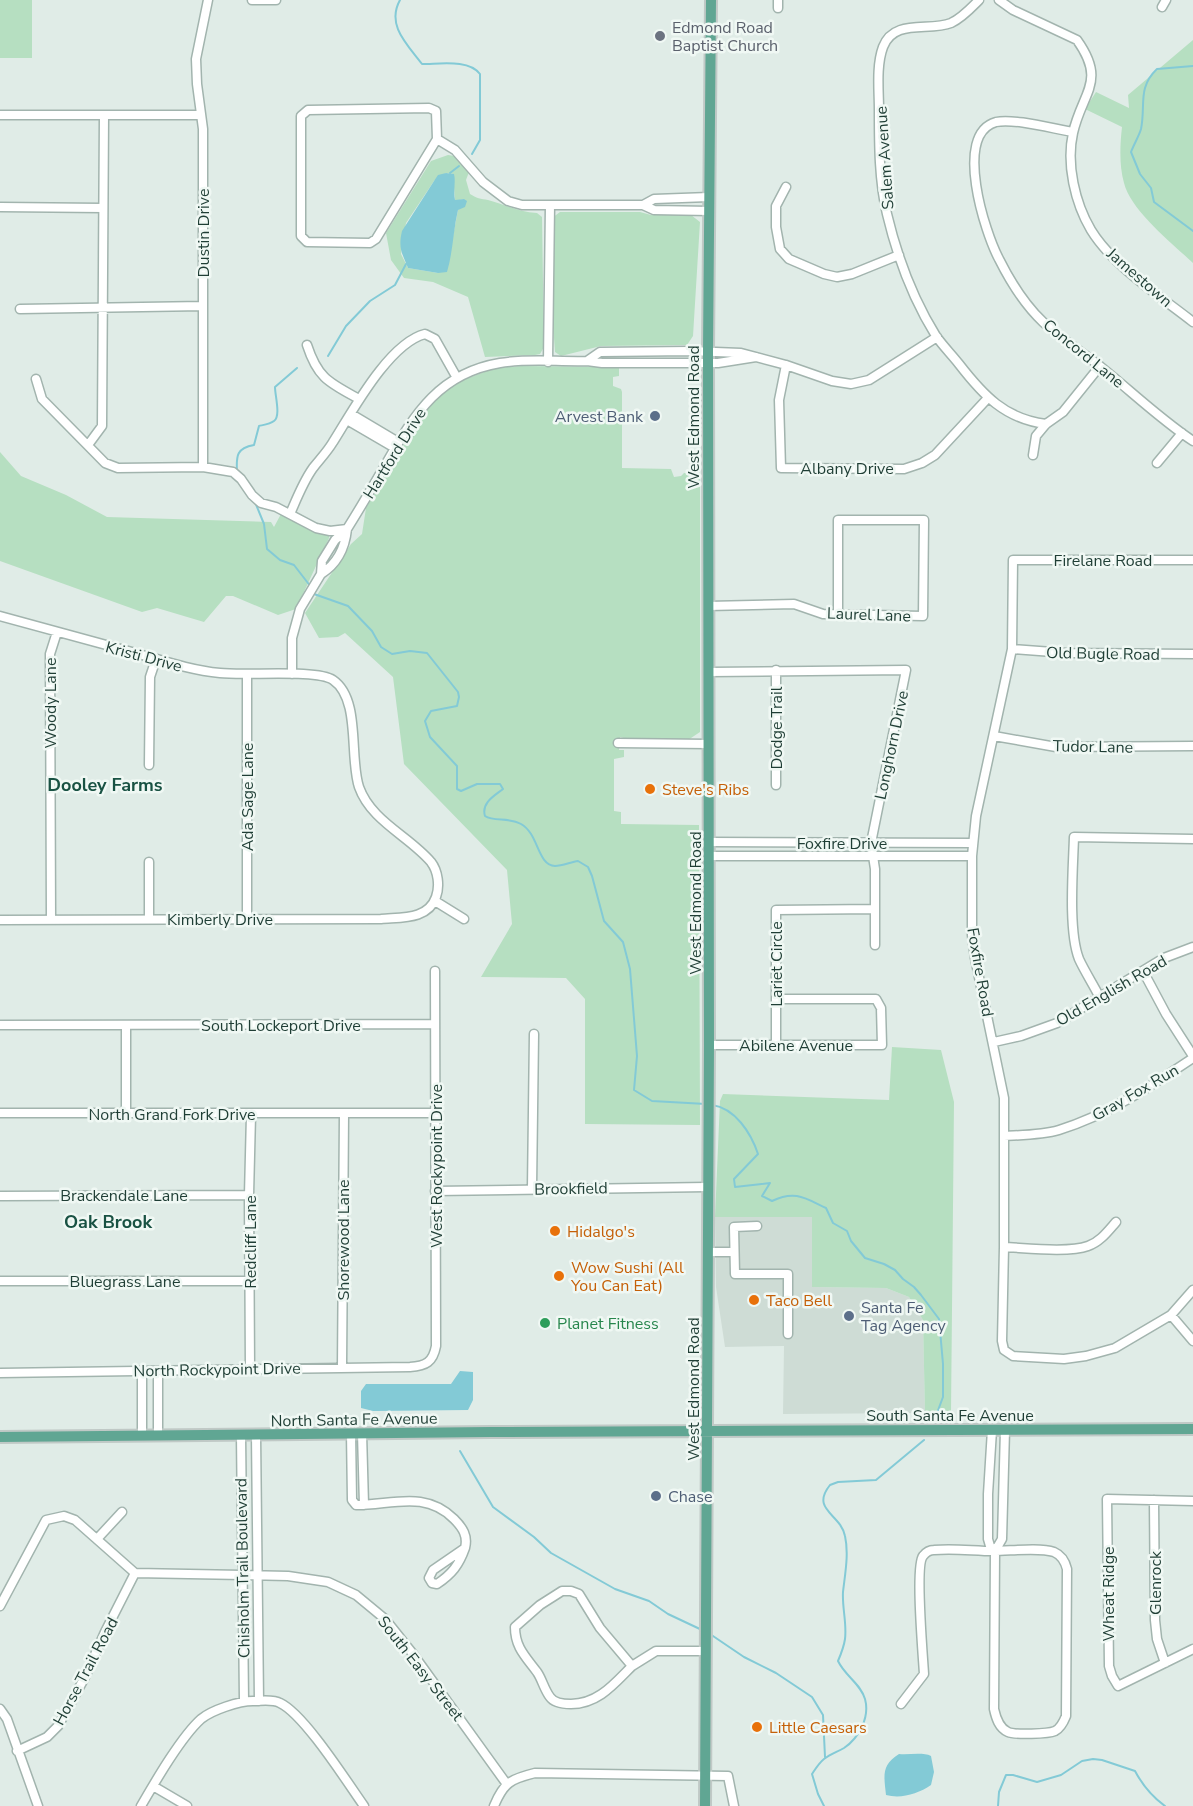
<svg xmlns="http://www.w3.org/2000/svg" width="1193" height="1806" viewBox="0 0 1193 1806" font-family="'Nunito Sans',sans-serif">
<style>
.built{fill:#cedcd5}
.green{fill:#b6dfc1;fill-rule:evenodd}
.water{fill:#83cad6}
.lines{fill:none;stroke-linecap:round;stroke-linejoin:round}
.stream{stroke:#83cad6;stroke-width:2}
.minor-casing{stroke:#a2b4ae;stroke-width:11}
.major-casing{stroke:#c0c9c6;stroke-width:14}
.minor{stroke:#fff;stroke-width:8}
.major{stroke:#60a693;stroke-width:10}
.worship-dot{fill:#6b7280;stroke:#f0f8f4;stroke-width:2}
.service-dot{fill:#5c6f8a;stroke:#f0f8f4;stroke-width:2}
.food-dot{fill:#e8710a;stroke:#f0f8f4;stroke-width:2}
.leisure-dot{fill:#2e9e5b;stroke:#f0f8f4;stroke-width:2}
.labels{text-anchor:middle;stroke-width:5;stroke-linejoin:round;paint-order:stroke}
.worship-label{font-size:16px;fill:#5b616d;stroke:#f0f8f4;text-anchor:start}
.street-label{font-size:16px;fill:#1f3e35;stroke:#f0f8f4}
.service-label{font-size:16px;fill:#4e5e75;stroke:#f0f8f4;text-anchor:start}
.food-label{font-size:16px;fill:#c56008;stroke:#f0f8f4;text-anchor:start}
.leisure-label{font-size:16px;fill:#27864d;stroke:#f0f8f4;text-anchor:start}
.neighbourhood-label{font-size:18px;font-weight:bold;fill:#195243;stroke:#f0f8f4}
</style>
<rect width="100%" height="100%" fill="#e0ece7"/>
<path class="built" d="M715 1217H813L812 1287 886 1288 909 1297 923 1320 925 1413 783 1414 784 1346 725 1347 716 1287Z"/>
<path class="green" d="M0 0H32V58H0Z
M1193 40V263C1172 243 1131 211 1124 183 1119 165 1120 145 1122 127L1085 109 1096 92 1129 108 1128 95Z
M448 155C458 155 464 164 469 172L466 180 470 194C476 198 481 199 488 200 506 205 519 212 537 213L542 217 544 347 540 354 535 355 485 357 468 297 433 282 404 278 391 260 386 233 431 161ZM446 173 453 174 455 201 464 199 458 210 453 236 438 273 408 268 401 254 406 223 434 181Z
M560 212H640L651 215H691L700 222 693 336 687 345 601 346 561 356 555 352 553 324 552 218Z
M521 366 619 367V376L613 377V386L621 389 622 392V468L671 469 674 477 681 476 684 473H699L700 476V732L688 740 627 739 620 737 619 750H624V757L614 759V811L621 812V824L699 825 700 1125 585 1124V999L566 978 481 977 512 924 507 870 404 764 393 677 345 633 338 637 319 638 305 613 351 544 362 534 366 508 423 413 450 385 495 368Z
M0 452 21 476 66 495 107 517 271 522 274 527 281 514 319 533 329 535V538L296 609 278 615 233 596H226L204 622 157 608 142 612 0 561Z
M892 1047 941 1050 954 1102 951 1413H925L923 1320 909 1297 886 1288 812 1287V1217H715L720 1101 723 1094 889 1100Z"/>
<path class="water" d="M446 173 454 174C456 182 453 191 455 200L464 199 467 201 465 207 458 210C453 231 453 252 447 272L438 273 408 268C402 253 398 248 402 231L434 181 438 175Z
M460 1371 473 1372V1400L468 1410 373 1411 361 1408V1391L366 1384H451Z
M899 1754C909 1755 923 1752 931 1756L934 1772 931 1785C918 1794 901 1799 886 1795 884 1776 881 1765 899 1754Z"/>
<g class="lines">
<path class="stream" d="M400 0C386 25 407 44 422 64 440 64 469 59 480 74V140L472 154
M1193 66 1157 69C1137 88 1146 105 1141 129 1139 136 1134 144 1131 152L1140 174 1151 188 1154 202 1193 231
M450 173 459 166
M328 356 346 326 370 301 395 285 406 264
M237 472C236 455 237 448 254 445L259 426C263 425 270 424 274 421 281 416 275 396 275 387L297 368
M255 502 264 524 267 549 280 560 294 565 311 587
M313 592 314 594 348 606 372 631 381 647 392 654 410 651 427 653 458 692 459 697 457 706 431 711 425 721 430 737 457 766V789L461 791 477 784H500L503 789C494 796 481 803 485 816 494 822 509 817 521 824 539 834 537 865 555 866 562 866 571 862 578 861L588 867 592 876 604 921 623 942 630 969 637 1056 634 1090 652 1101 706 1104
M712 1105C735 1108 751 1133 758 1154L734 1179 735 1187 770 1183 762 1196 772 1201C795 1190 805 1198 826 1208L833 1223 847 1231 851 1241 865 1258 884 1264 895 1270 903 1279 914 1287 921 1295 939 1319 943 1364V1397L934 1421
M460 1451 493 1507 534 1537 551 1553 615 1589 649 1601 668 1614 702 1630
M710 1634 744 1657 776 1673 812 1697 823 1715 825 1757
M824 1806 818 1794 812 1774C816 1768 819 1763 824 1759 830 1754 837 1752 844 1748 859 1738 870 1717 865 1699 861 1684 845 1676 838 1661 841 1654 844 1646 845 1639 847 1623 842 1608 843 1592 845 1574 849 1554 845 1536 841 1514 810 1510 830 1485L838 1482 876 1480 924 1440
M998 1806 999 1792 1006 1775H1013L1037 1782 1061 1775 1082 1761 1093 1759 1102 1760 1135 1771C1143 1786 1151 1796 1165 1806"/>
<g class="minor-casing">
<path id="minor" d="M252 0H276
M778 0V8
M979 0C971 8 962 18 951 23 929 32 894 18 883 47 876 66 879 91 879 110 879 145 879 181 887 214 897 256 913 299 936 336 943 346 952 355 959 364 983 395 1005 419 1046 424
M999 0 1013 10 1077 40C1107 82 1082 92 1073 133 1066 164 1075 203 1091 230 1113 266 1160 296 1193 322
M1162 7 1166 0
M429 108 436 111 437 139 376 239 370 243 307 242 301 236V116L308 110Z
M0 115H201
M1073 132C1054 129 1014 118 996 122 953 134 985 233 999 259 1010 281 1025 305 1043 322 1061 339 1082 352 1101 367 1131 391 1160 419 1193 441
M437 139 455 150 483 182 508 201 522 205H643L654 210 710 211
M786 187 776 206V227L780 249 789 259 824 274 837 277 852 274 899 255
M643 205 654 199 709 197
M0 207 103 208
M20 309 203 306
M307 345C318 379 330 383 359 399
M756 357 718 363H602L587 361 600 352 690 351 741 353 786 365 832 381 851 384 869 380 937 337
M548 362 550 205
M786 365 779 400 781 468 904 469 922 463 935 455 987 399
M36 379 42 399 105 463 118 468 203 467 233 472 241 479 252 495 261 503 276 507 316 528 330 531 347 529
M351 414 398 442
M347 420 395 448
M88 445 102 426 104 115
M1033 455 1036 436 1046 424 1063 412 1100 366
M1157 463 1182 433
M203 467V129L197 84 196 59 208 0
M290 514C297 498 303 482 313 468 320 459 327 452 333 442 352 412 389 343 425 334L435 339 457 378
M1193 560H1013L1012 649 976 816 972 856V935L975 958 1004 1098V1247L1002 1341 1004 1350 1013 1356 1064 1359 1086 1356 1115 1348 1171 1315 1193 1290
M321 574C337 564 345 548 347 529
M708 606 794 604 823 614 923 616 924 520H838V615
M0 616C44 628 88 640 132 652 161 660 190 670 220 673 245 676 317 669 333 680 361 699 349 757 359 787 371 821 409 836 431 862 438 871 440 886 436 897 428 920 401 917 381 919L0 920
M1012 649 1066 653 1193 654
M776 670V785
M709 672 906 670 871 843 875 869V945
M292 674V638L300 609 321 574 322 561 335 540 347 529C361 507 374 484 387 462 415 413 440 373 500 363 528 358 559 362 587 361
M247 675V919
M994 736 1056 747 1193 746
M618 743 709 744
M149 765 150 677 156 659
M710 842 973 843
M710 856H972
M435 901 464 919
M149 919V862
M51 920 50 654 57 632
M1143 971 1166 1014 1193 1056
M1099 996C1093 984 1085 972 1079 959 1068 931 1073 869 1074 837L1193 839
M0 1025 435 1024
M126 1025V1112
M994 1042 1021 1036 1057 1023 1164 958 1193 947
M776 1044V910L875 909
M709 1045H882L881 1008 876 999H776
M0 1113H436
M1004 1136C1022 1135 1042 1135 1059 1130 1108 1115 1151 1086 1193 1058
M532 1188 534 1034
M435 1191 707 1187
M0 1196 249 1195
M757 1226 734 1227 735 1274H788V1334
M1004 1247C1026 1248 1069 1253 1088 1246 1100 1242 1108 1231 1116 1222
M707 1252H734
M0 1281H250
M1171 1315 1193 1341
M342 1367 344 1114
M250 1369 249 1195 251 1115
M142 1371V1436
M158 1371V1436
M0 1373 410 1367C426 1366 433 1362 436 1346L435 971
M992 1430 988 1494V1539L990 1546 995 1551
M351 1433 352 1500 356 1505C392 1505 425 1490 454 1519 463 1528 468 1536 465 1548L433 1570 429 1578 432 1583 437 1584C452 1574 459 1565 465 1548
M362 1433 364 1505
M241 1435 244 1701
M256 1435 259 1701
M1154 1500 1155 1620 1157 1639 1165 1663
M1193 1501 1107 1499 1109 1666 1112 1676 1118 1686 1193 1649
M97 1539 122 1512
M562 1591H571L579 1594 600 1628 632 1666C614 1684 598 1704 571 1704 563 1704 554 1703 550 1697 544 1689 542 1679 537 1672 525 1656 515 1647 515 1627L540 1605Z
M0 1606 46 1520 64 1516 75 1520 135 1573 288 1576 328 1582 356 1595 385 1619 413 1654 506 1783
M632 1666 656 1651H706
M901 1704 924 1674C923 1656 915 1566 923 1556 926 1552 930 1550 934 1550 954 1548 974 1551 994 1551 1010 1551 1039 1547 1054 1552 1061 1555 1065 1561 1067 1569L1066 1716C1064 1721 1061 1728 1055 1731 1048 1734 1015 1735 1008 1732 999 1728 996 1718 994 1709L995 1551 1002 1539 1005 1430
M0 1709 7 1719 38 1806
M17 1751 47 1737 58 1726 85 1677 105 1632 135 1573
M153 1786 187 1806
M141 1806C155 1782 181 1737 201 1719 212 1710 239 1701 253 1701 261 1701 273 1699 280 1703 304 1714 347 1782 364 1806
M494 1806C504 1782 511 1779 535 1773L728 1776 734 1806"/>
</g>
<g class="major-casing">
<path id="major" d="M0 1437 490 1432 1193 1429
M705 1806 709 1045 708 351 711 0"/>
</g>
<use href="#minor" class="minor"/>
<use href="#major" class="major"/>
</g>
<circle class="worship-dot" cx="660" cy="36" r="6"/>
<g class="service-dot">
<circle cx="655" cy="416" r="6"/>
<circle cx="849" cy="1316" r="6"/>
<circle cx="656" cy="1496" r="6"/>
</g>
<g class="food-dot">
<circle cx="650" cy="789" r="6"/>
<circle cx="555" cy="1231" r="6"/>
<circle cx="559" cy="1276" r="6"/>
<circle cx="754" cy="1300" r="6"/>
<circle cx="757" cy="1727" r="6"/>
</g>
<circle class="leisure-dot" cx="545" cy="1323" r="6"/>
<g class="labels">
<g class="worship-label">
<text x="672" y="33">Edmond Road<tspan x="672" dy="18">Baptist Church</tspan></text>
</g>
<g class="street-label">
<text transform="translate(884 158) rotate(-94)" y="6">Salem Avenue</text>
<text transform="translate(203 233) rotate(-90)" y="6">Dustin Drive</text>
<text transform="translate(1140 277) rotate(41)" y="6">Jamestown</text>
<text transform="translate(1084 353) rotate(39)" y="6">Concord Lane</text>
<text transform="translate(693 417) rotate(-90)" y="6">West Edmond Road</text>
<text transform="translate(394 453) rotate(-58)" y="6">Hartford Drive</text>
<text x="847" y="474">Albany Drive</text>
<text x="1103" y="566">Firelane Road</text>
<text transform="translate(869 614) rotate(2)" y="6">Laurel Lane</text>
<text transform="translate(1103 653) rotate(1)" y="6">Old Bugle Road</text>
<text transform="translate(144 656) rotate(15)" y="6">Kristi Drive</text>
<text transform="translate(50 703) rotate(-90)" y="6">Woody Lane</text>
<text transform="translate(776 728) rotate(-90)" y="6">Dodge Trail</text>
<text transform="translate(891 745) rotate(-78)" y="6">Longhorn Drive</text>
<text transform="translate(1093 746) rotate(1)" y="6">Tudor Lane</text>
<text transform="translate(247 797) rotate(-90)" y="6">Ada Sage Lane</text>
<text x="842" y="849">Foxfire Drive</text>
<text transform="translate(695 903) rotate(-90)" y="6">West Edmond Road</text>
<text x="220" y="925">Kimberly Drive</text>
<text transform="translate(776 964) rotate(-90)" y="6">Lariet Circle</text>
<text transform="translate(981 972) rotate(80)" y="6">Foxfire Road</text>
<text transform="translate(1111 990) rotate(-30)" y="6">Old English Road</text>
<text x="281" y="1031">South Lockeport Drive</text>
<text x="796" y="1051">Abilene Avenue</text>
<text transform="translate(1135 1092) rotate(-30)" y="6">Gray Fox Run</text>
<text x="172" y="1120">North Grand Fork Drive</text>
<text transform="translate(436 1166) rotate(-90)" y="6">West Rockypoint Drive</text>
<text transform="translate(571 1188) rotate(-1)" y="6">Brookfield</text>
<text x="124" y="1201">Brackendale Lane</text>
<text transform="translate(343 1240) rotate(-90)" y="6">Shorewood Lane</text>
<text transform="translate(250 1242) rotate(-90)" y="6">Redcliff Lane</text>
<text x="125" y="1287">Bluegrass Lane</text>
<text transform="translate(217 1369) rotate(-1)" y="6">North Rockypoint Drive</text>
<text transform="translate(693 1389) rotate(-90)" y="6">West Edmond Road</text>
<text x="950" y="1421">South Santa Fe Avenue</text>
<text transform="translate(354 1419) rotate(-1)" y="6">North Santa Fe Avenue</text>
<text transform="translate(242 1568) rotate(-91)" y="6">Chisholm Trail Boulevard</text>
<text transform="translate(1155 1583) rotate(-90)" y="6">Glenrock</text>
<text transform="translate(1108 1594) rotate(-90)" y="6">Wheat Ridge</text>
<text transform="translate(421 1668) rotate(52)" y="6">South Easy Street</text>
<text transform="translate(85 1671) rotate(-62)" y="6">Horse Trail Road</text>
</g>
<g class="service-label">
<text x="643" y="422" text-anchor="end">Arvest Bank</text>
<text x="861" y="1313">Santa Fe<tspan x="861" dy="18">Tag Agency</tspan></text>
<text x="668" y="1502">Chase</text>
</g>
<g class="food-label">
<text x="662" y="795">Steve's Ribs</text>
<text x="567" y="1237">Hidalgo's</text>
<text x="571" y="1273">Wow Sushi (All<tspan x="571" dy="18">You Can Eat)</tspan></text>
<text x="766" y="1306">Taco Bell</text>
<text x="769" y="1733">Little Caesars</text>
</g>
<g class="leisure-label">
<text x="557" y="1329">Planet Fitness</text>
</g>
<g class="neighbourhood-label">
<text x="105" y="791">Dooley Farms</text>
<text x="108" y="1228">Oak Brook</text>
</g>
</g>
</svg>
